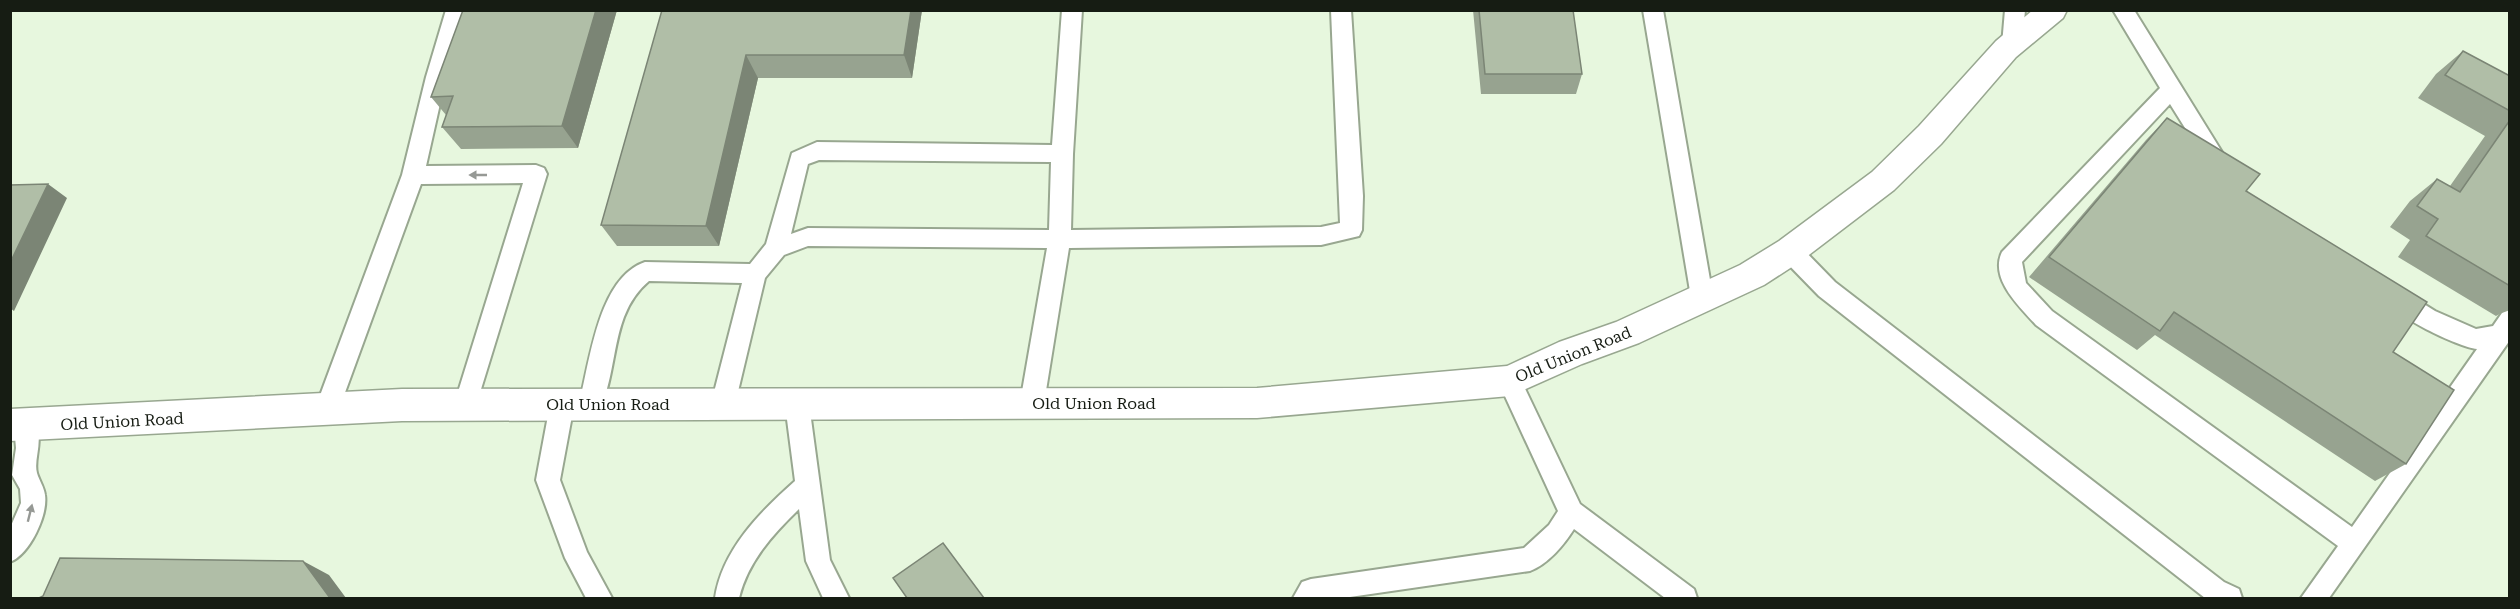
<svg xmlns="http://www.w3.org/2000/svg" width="2520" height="609" viewBox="0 0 2520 609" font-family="'Roboto Serif',serif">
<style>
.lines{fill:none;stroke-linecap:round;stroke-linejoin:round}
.lane-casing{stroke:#98a790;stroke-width:4}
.street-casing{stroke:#98a790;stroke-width:3}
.lane{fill:#fff;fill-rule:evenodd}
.street{fill:#fff;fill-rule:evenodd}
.wall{fill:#97a390}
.shaded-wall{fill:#7b8575}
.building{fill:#b0bea7;stroke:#7b8575;stroke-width:1.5}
.oneway{fill:#969995}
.labels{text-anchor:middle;stroke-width:6;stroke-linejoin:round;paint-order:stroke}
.street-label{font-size:16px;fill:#161c13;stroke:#fff}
</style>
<rect width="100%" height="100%" fill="#e7f7de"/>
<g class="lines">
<g class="lane-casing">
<path id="lane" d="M446 10H466L446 77 426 166 536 165 544 168 547 174 474 412 466 416 458 412 454 405 523 183 421 184 339 409 335 417 327 420 319 417 315 409 402 175 426 77Z
M1062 10H1082L1073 154 1071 230 1321 227 1340 223 1331 10H1351L1363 196 1362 230 1359 236 1321 245 1069 248 1044 403 1040 410 1032 414 1024 410 1020 403 1047 248 808 246 784 255 765 278 735 404 731 411 723 415 715 411 711 404 742 283 649 281C609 315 620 367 599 411L591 415 583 411 579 404C590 362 598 278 645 262L750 264 766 244 792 153 817 142 1052 145ZM819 160 1051 162 1049 230 808 228 791 234 808 164Z
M1643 10H1663L1713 297 1710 304 1702 307 1694 304 1691 297Z
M2005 10H2025L2022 45 2019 50 2012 53 2005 50 2002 45Z
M2113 10H2134L2230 165 2226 171 2219 174 2212 171 2170 104 2022 262 2026 283 2052 311 2352 527 2477 349C2458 347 2392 315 2384 298L2387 291 2395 288 2403 291 2435 311 2476 329 2493 326 2502 313 2510 310V340L2329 598H2301L2338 546 2036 325C2020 307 1989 279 2002 252L2160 88Z
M1790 242 1798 244 1835 282 2224 582 2239 589 2242 598H2205L1819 296 1782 258 1779 251 1782 244Z
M1510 371 1518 374 1580 504 1694 589 1697 598H1665L1574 529C1564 545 1548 564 1530 571L1343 598H1293L1302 582 1311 579 1524 548 1549 525 1558 511 1498 381 1502 374Z
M797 393 805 397 809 404 830 560 849 598H823L806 561 799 509C772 535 748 562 739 598H715C722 550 760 512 795 481L785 404 789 397Z
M562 394 570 398 574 405 560 480 587 552 612 598H586L565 558 536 480 550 405 554 398Z
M26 415 34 418C45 441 33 458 37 473 39 480 44 487 45 495 48 515 30 554 10 562V528L21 503 20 489 12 475 16 448 14 426 18 418Z"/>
</g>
<g class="street-casing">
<path id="street" d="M2033 10H2067L2063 18 2016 57 1941 144 1894 190 1801 261 1764 285 1639 343 1582 364 1510 396 1257 418 402 421 10 441V409L402 389 1257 388 1507 366 1559 342 1616 322 1740 265 1779 241 1872 172 1919 126 1996 41Z"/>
</g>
<use href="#lane" class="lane"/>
<use href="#street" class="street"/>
</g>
<path class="wall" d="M463 10H617L578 148 461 149 442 127 446 115 431 97Z
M662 10H922L912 78H758L719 246H617L601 225Z
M1473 10H1573L1582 74 1576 94H1481Z
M2463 51 2510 76V308L2496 316 2398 257 2410 240 2390 227 2410 201 2437 179 2450 186 2485 136 2418 98 2436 74Z
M2167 118 2246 191 2393 352 2406 464 2375 481 2155 335 2137 350 2029 277 2146 140Z"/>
<path class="shaded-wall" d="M596 10H617L578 148 562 126Z
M911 10H922L912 78 904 55Z
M746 55 758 78 719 246 706 226Z
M48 184 67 198 14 311 10 308V263Z
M303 561 329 575 346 598H330Z"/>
<path class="building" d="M463 10H596L562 126 442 127 453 96 431 97Z
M662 10H911L904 55H746L706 226 601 225Z
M1479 10H1573L1582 74H1485Z
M2463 51 2510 76V111L2445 75Z
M2167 118 2260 174 2246 191 2427 302 2393 352 2454 390 2406 464 2174 312 2160 331 2049 257Z
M2510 120V286L2426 236 2438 219 2417 206 2437 179 2460 192Z
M48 184 10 263V185Z
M943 543 984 598H907L893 578Z
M60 558 303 561 330 598H39L43 596Z"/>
<defs><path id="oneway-solid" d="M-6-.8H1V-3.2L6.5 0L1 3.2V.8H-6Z" transform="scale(1.5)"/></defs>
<g class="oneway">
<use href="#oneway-solid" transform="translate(478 175) rotate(180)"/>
<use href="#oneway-solid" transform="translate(30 513) rotate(-76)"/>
</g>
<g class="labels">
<g class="street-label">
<text transform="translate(1573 354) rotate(-22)" y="6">Old Union Road</text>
<text x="1094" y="409">Old Union Road</text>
<text x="608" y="410">Old Union Road</text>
<text transform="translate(122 421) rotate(-3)" y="6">Old Union Road</text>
</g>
</g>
<rect width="2520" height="609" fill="none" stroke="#161c13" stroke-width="24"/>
</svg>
